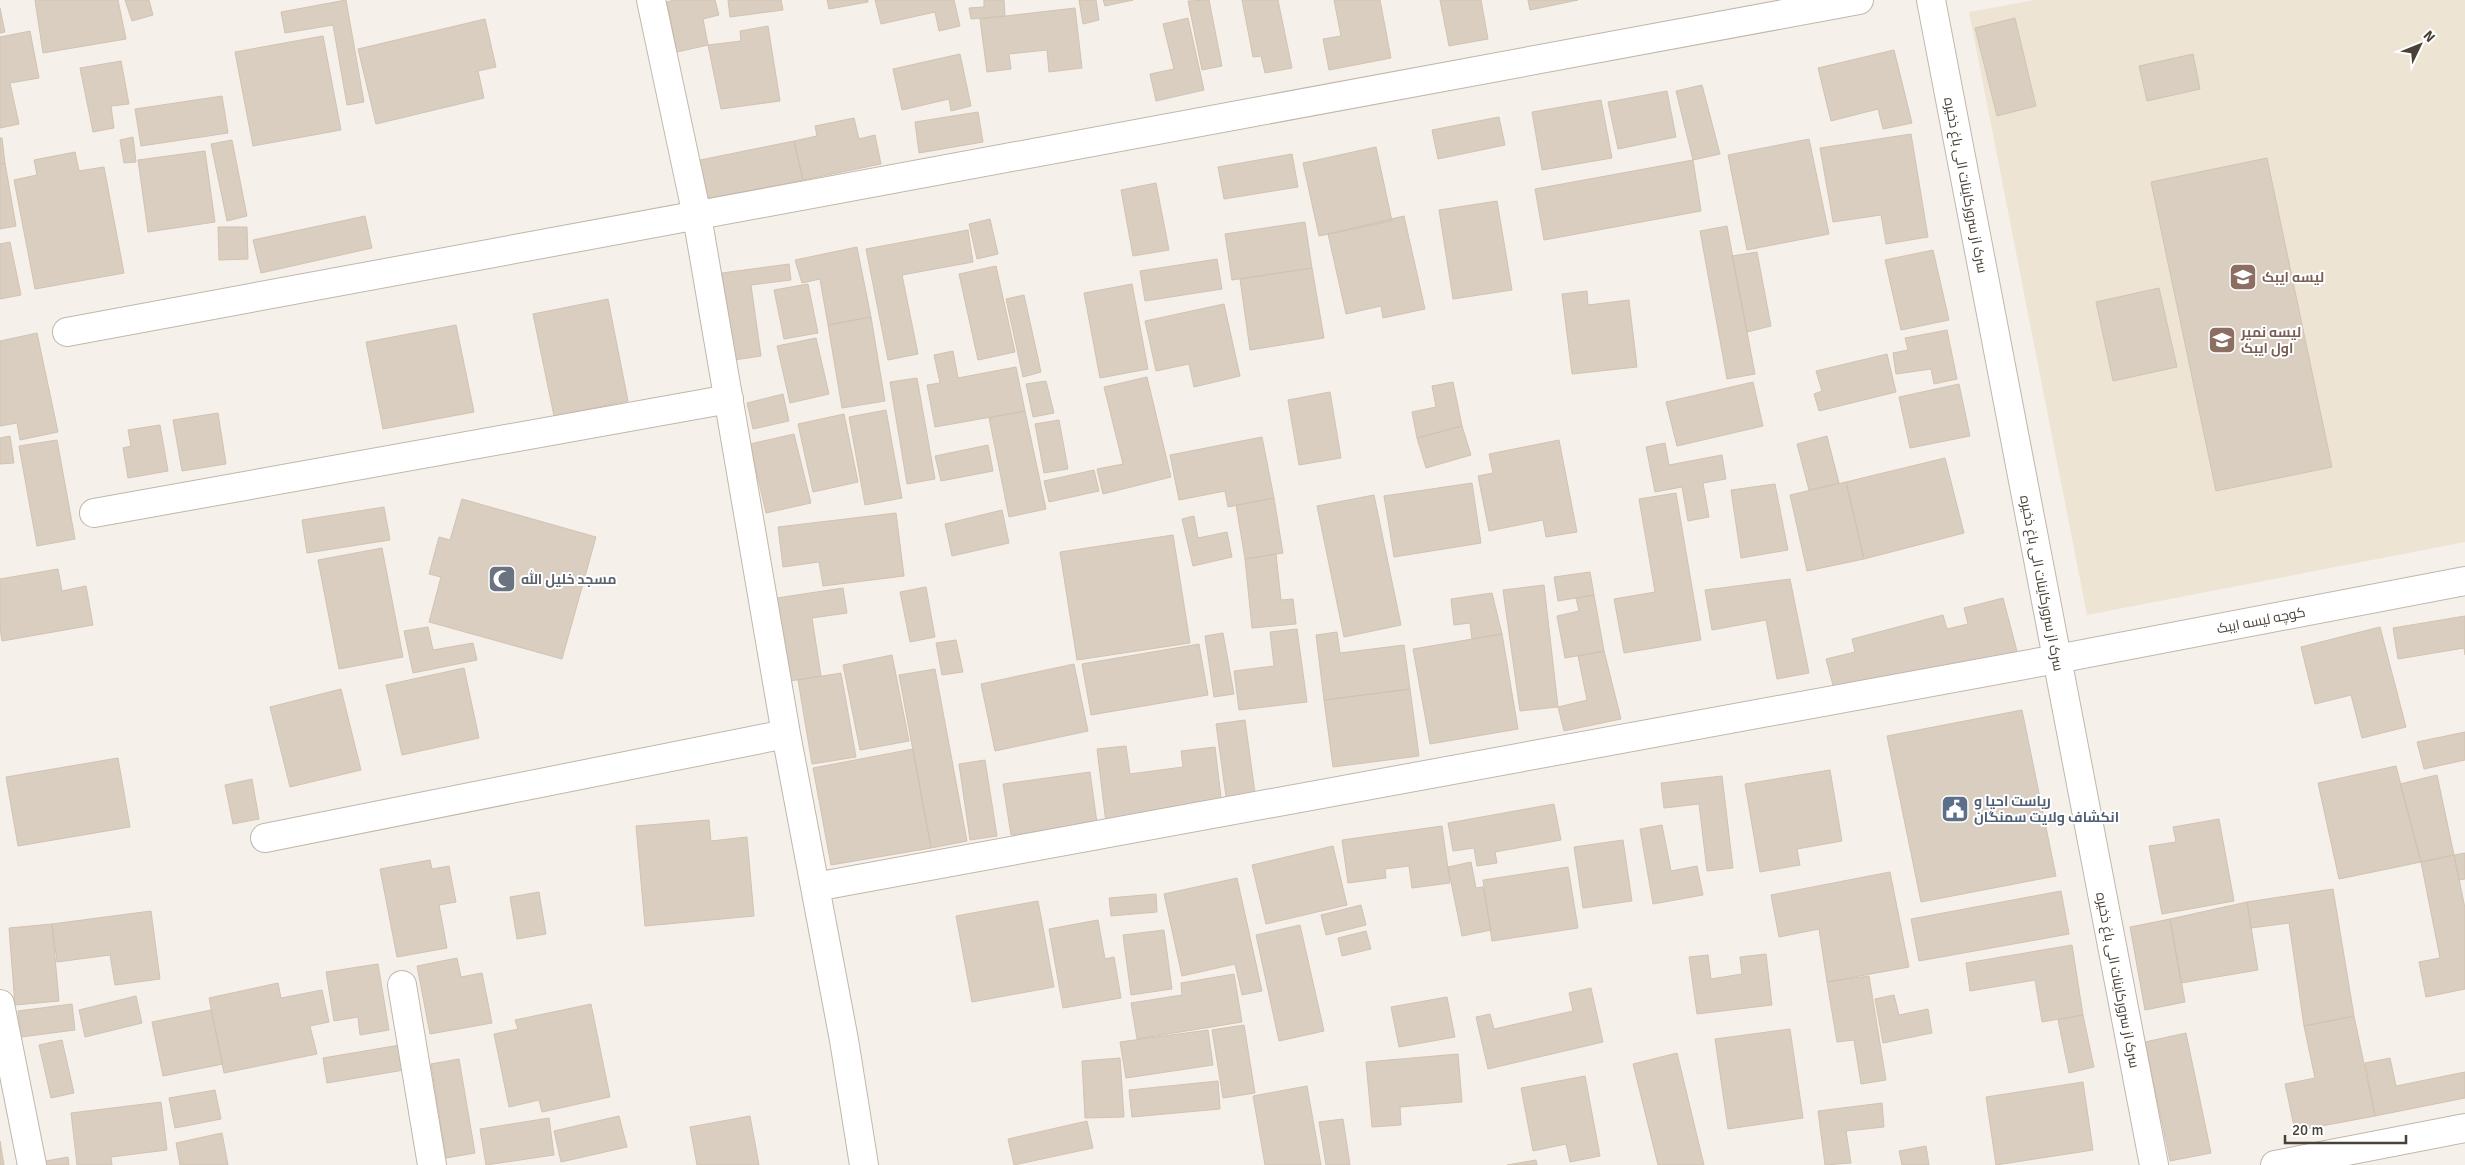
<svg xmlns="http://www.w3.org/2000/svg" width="2465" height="1165" viewBox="0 0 2465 1165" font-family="Signika,Cairo,sans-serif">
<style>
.education{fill:#eee4d3}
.building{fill:#dacec1;stroke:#d2c3b1}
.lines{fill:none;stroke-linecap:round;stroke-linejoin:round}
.minor-casing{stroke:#c1b7ab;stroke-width:30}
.minor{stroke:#fff;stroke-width:28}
.labels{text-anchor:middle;stroke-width:4;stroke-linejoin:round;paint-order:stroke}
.street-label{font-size:14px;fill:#494137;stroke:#fff}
.education-label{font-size:14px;font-weight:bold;fill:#785e54;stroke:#fff;text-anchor:start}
.worship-label{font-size:14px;font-weight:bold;fill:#5b616d;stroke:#fff;text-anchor:start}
.service-label{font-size:14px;font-weight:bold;fill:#4e5e75;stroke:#fff;text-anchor:start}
</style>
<rect width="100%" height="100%" fill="#f5f0e9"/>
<path class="education" d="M2035 0H2465V542L2087 615 1969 12Z"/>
<path class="building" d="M35 0H118L126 39 43 53Z
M125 0H149L153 15 132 21Z
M346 0 364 102 347 105 333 25 285 33 281 12Z
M674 0H715L719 15 703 19 708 45 677 52 667 2Z
M728 0H781L783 10 730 17Z
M827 0H868V2L829 9Z
M875 0H954L960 26 939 31 935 12 881 24Z
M984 0H1004L1005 16 971 19 969 8 984 7Z
M1079 0H1096L1099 20 1083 24Z
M1103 0H1133L1105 6Z
M1209 0 1222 66 1202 70 1188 1Z
M1242 0H1278L1292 68 1265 73 1261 56 1253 57Z
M1334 0H1380L1391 58 1329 70 1323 39 1341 36Z
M1440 0H1481L1488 39 1449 46Z
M1528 0H1578L1530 10Z
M0 8 5 32 0 33Z
M1075 8 1082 68 1049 72 1047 50 1009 54 1011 69 987 72 980 19Z
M1188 18 1204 90 1156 101 1150 74 1174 69 1163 24Z
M2015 18 2036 106 1997 116 1975 28Z
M485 19 496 67 478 71 484 98 376 124 358 49Z
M768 26 780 101 721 109 708 45 741 41 740 31Z
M30 31 39 78 10 83 19 124 0 128V37Z
M323 36 341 130 253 146 235 52Z
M1894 50 1912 123 1883 129 1878 109 1831 121 1818 68Z
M960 54 971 106 951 111 949 99 902 110 893 69Z
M2193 54 2200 89 2147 101 2139 66Z
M121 61 129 104 111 106 114 128 93 132 80 68Z
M1702 85 1720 154 1693 160 1676 91Z
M1667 91 1676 137 1618 149 1608 102Z
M222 96 228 133 141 146 135 109Z
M1601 100 1612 158 1542 170 1532 112Z
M978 112 983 142 919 153 915 122Z
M1499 117 1505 145 1438 159 1432 130Z
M854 118 859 139 875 135 881 164 803 180 794 141 817 136 815 126Z
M1911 134 1928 237 1886 244 1881 215 1833 222 1820 148Z
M133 137 136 162 124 163 120 140Z
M0 138H2L5 163 0 164Z
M1809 139 1829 234 1747 250 1728 155Z
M232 140 247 216 227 221 211 144Z
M794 141 803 180 708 199 700 160Z
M1376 147 1392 221 1319 236 1303 163Z
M205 151 215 222 148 232 138 160Z
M75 152 79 171 104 167 124 273 35 289 14 180 37 175 34 160Z
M1292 154 1298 187 1224 199 1218 167Z
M2267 158 2332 467 2216 491 2151 182Z
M1693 160 1701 211 1544 240 1535 189Z
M5 163 16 226 0 229V164Z
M1156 183 1169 250 1133 256 1121 190Z
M1497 201 1512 290 1453 299 1439 210Z
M365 216 372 248 261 273 253 240Z
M1404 216 1425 309 1383 318 1381 306 1346 314 1328 234Z
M990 219 998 254 977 259 969 224Z
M1305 222 1312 268 1232 280 1225 234Z
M1727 226 1755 374 1727 379 1700 231Z
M218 227H247L248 259 219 260Z
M968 230 973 262 902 275 918 354 888 360 866 249Z
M10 242 21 295 0 299V244Z
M857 247 871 317 828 325 820 279 802 283 795 260Z
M1933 250 1949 320 1901 330 1885 260Z
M1757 252 1771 326 1747 332 1732 256Z
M1217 259 1222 289 1145 301 1140 271Z
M789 264 791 280 751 285 761 356 734 360 722 273Z
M996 266 1015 352 978 360 959 274Z
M1312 268 1324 338 1250 350 1240 279Z
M808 284 818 333 784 339 774 290Z
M1132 284 1148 369 1100 378 1084 293Z
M2159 288 2177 367 2113 381 2096 302Z
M1587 291 1588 305 1629 300 1637 367 1572 374 1562 294Z
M1024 295 1041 372 1023 377 1006 299Z
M608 299 628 401 554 416 533 314Z
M1224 304 1240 376 1194 387 1189 364 1156 371 1145 321Z
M871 317 885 401 842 408 828 325Z
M456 325 474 412 383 429 366 342Z
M1947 330 1957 379 1934 384 1931 369 1896 374 1893 353 1908 350 1905 338Z
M37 333 58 432 20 440 17 423 0 426V341Z
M816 338 829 394 790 403 777 346Z
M953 351 958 378 1016 367 1025 411 935 427 927 385 940 383 934 355Z
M1887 354 1896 392 1819 411 1814 394 1822 391 1816 371Z
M1147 377 1171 477 1103 494 1097 469 1123 464 1104 387Z
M917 378 935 479 907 484 890 382Z
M1046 381 1054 413 1033 417 1026 384Z
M1453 382 1462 426 1417 438 1412 412 1436 407 1432 386Z
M1753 382 1763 426 1677 446 1666 402Z
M1959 384 1970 436 1910 448 1899 397Z
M1330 392 1341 458 1299 465 1288 400Z
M783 394 789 421 753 429 747 403Z
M886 410 902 498 865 505 849 417Z
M1025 411 1046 509 1009 517 989 418Z
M218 413 226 464 182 471 173 420Z
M844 414 858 482 813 492 798 424Z
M1059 420 1068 469 1044 473 1035 424Z
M160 425 168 471 128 478 123 448 131 446 128 430Z
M1462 426 1471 455 1426 468 1417 438Z
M794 434 811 503 766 513 750 444Z
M10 436 14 463 0 464V438Z
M1827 436 1839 483 1809 490 1797 444Z
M1262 437 1274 498 1228 507 1225 491 1179 500 1170 455Z
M57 440 75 539 37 546 19 446Z
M1559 440 1577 532 1546 537 1543 520 1489 531 1478 476 1493 473 1489 454Z
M1665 443 1669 465 1722 455 1726 479 1703 483 1709 517 1688 521 1682 487 1655 492 1646 447Z
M988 445 993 471 941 481 935 456Z
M1945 458 1964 533 1864 559 1846 482Z
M1094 470 1099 491 1049 502 1044 481Z
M1846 482 1864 559 1807 571 1790 495Z
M1472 483 1481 543 1394 557 1384 496Z
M1775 484 1788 550 1741 558 1731 490Z
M1676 493 1701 640 1624 653 1614 599 1655 592 1639 499Z
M1374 495 1401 625 1344 637 1317 506Z
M1274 498 1283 553 1245 559 1236 505Z
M462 499 596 537 562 659 429 622 441 577 429 574 439 537 450 540Z
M384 507 390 540 307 553 302 520Z
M1002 510 1009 543 952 556 945 524Z
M896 513 904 576 823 586 819 562 783 567 778 527Z
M1194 516 1198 538 1227 532 1232 557 1193 566 1182 519Z
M1173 535 1190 643 1077 660 1060 552Z
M382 548 403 657 339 669 318 560Z
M1276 554 1281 600 1293 599 1296 624 1252 628 1245 559Z
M58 569 62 591 86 586 93 625 2 641 0 628V579Z
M1590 572 1594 595 1558 601 1554 577Z
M1790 579 1809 673 1777 679 1766 620 1712 630 1705 590Z
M1544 585 1558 707 1520 711 1503 590Z
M926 587 935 637 910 642 900 592Z
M843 588 847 613 812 618 821 676 790 681 777 598Z
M1492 593 1502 634 1472 639 1470 623 1454 625 1451 599Z
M1594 595 1604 651 1565 658 1557 616 1579 611 1576 598Z
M2003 598 2018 655 1834 689 1826 659 1855 652 1852 639 1943 615 1947 629 1968 624 1964 608Z
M2465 616V655L2464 648 2398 659 2393 628Z
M428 627 433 650 473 643 477 660 413 673 404 631Z
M2380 627 2406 727 2362 738 2351 695 2315 704 2301 647Z
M1297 629 1307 702 1239 710 1234 671 1274 666 1270 632Z
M1337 632 1340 653 1404 645 1410 689 1324 700 1316 635Z
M1223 633 1234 694 1214 697 1205 636Z
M1502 634 1518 729 1430 744 1413 649Z
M956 640 963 672 942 675 936 643Z
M1199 644 1208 695 1091 715 1082 664Z
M1604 651 1621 719 1564 731 1558 707 1587 700 1578 656Z
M892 655 909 741 860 750 843 665Z
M1074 664 1088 731 995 751 981 684Z
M464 668 479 738 402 755 386 685Z
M935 669 967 841 931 848 899 675Z
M841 673 856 757 812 764 798 680Z
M341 689 361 770 290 787 270 707Z
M1410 689 1419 756 1333 767 1324 700Z
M2022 710 2056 876 1921 902 1887 736Z
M1245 720 1256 800 1227 804 1216 724Z
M2465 732V760L2424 769 2417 742Z
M1126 746 1130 774 1183 767 1181 751 1215 747 1222 806 1106 823 1097 749Z
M913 749 931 848 831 865 813 768Z
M118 758 130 827 18 846 6 777Z
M985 760 997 836 970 840 959 764Z
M2396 766 2421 862 2339 879 2318 783Z
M1830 770 1842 841 1797 849 1800 865 1760 872 1745 784Z
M1090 772 1097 823 1011 835 1003 784Z
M2437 775 2454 855 2421 862 2400 784Z
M1722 776 1733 868 1707 871 1699 804 1664 808 1661 783Z
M252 779 259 819 233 824 225 785Z
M1554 804 1561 840 1495 852 1497 863 1477 866 1474 848 1453 851 1448 823Z
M2219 819 2234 901 2162 914 2149 846 2176 842 2173 827Z
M709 820 711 841 747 837 754 916 645 926 636 826Z
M1662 825 1671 871 1697 866 1703 895 1653 904 1640 829Z
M1442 826 1450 883 1412 888 1409 866 1385 869 1386 878 1348 883 1342 840Z
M1623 840 1632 901 1583 908 1574 847Z
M1333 846 1347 905 1266 924 1252 865Z
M2465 853V879L2459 880 2454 855Z
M2454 855 2465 908V989L2426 997 2419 962 2440 958 2421 862Z
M430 860 432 869 449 866 456 902 439 905 447 948 397 957 380 869Z
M1471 862 1476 888 1483 887 1491 930 1462 936 1448 867Z
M1568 867 1578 928 1492 941 1483 880Z
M1890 872 1909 967 1827 982 1819 929 1779 937 1771 895Z
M1237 878 1262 991 1242 995 1235 964 1182 976 1164 894Z
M2333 889 2354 1016 2304 1026 2289 923 2251 928 2247 902Z
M2061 891 2069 934 1919 961 1911 919Z
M539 892 546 934 517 939 510 897Z
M1156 894 1157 912 1111 916 1109 898Z
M1038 901 1054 987 972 1002 956 916Z
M2247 902 2258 970 2181 983 2170 919Z
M1361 905 1366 925 1326 935 1321 915Z
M151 911 160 979 115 985 110 955 57 962 52 924Z
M2170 919 2185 1002 2145 1010 2130 927Z
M1098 920 1105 959 1114 957 1121 998 1063 1008 1049 929Z
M52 924 59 1001 15 1005 9 928Z
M1300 925 1324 1031 1279 1041 1256 935Z
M1164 930 1172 989 1131 995 1123 935Z
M1366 931 1371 949 1342 956 1338 938Z
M2072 945 2083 1015 2042 1022 2035 980 1970 991 1966 963Z
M1766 954 1772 1005 1697 1014 1689 957 1708 955 1711 979 1742 974 1740 957Z
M457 958 461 977 482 973 492 1023 430 1034 417 966Z
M378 964 389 1030 360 1035 358 1017 334 1021 326 972Z
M1234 974 1242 1022 1137 1039 1131 1003 1182 995 1181 983Z
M1869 976 1886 1080 1861 1084 1854 1040 1837 1042 1827 982Z
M278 983 281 998 322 990 329 1022 310 1026 317 1054 224 1073 209 998Z
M1591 988 1603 1042 1488 1069 1476 1017 1490 1014 1494 1029 1573 1011 1569 993Z
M1894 995 1899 1015 1928 1009 1932 1033 1883 1043 1875 999Z
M136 996 142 1023 85 1037 79 1010Z
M1447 997 1455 1037 1399 1047 1391 1007Z
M72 1004 75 1030 21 1037 18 1011Z
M591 1004 610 1097 542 1112 539 1100 509 1107 494 1034 518 1029 515 1020Z
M211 1010 223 1064 163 1076 152 1022Z
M2083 1015 2094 1067 2069 1073 2058 1020Z
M2354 1016 2375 1116 2295 1131 2285 1084 2315 1078 2304 1026Z
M1244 1025 1255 1093 1223 1098 1212 1030Z
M1790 1029 1803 1118 1728 1129 1715 1039Z
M1208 1030 1213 1065 1126 1078 1120 1042Z
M2186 1033 2211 1153 2170 1161 2145 1042Z
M62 1040 74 1093 51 1098 39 1045Z
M400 1045 404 1070 327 1083 323 1058Z
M1677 1053 1704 1165H1658L1633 1064Z
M1458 1054 1462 1102 1400 1107 1401 1125 1372 1127 1366 1062Z
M1120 1058 1124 1117 1085 1118 1082 1061Z
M2390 1058 2396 1086 2465 1072V1098L2375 1116 2365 1063Z
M459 1059 475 1153 446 1158 431 1064Z
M1585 1076 1600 1156 1570 1162 1566 1144 1533 1151 1521 1088Z
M1218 1081 1220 1109 1132 1117 1129 1090Z
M2083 1082 2093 1150 1996 1165 1986 1097Z
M1307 1086 1321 1165H1265L1253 1096Z
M215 1090 221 1119 175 1128 169 1098Z
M161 1102 167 1150 111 1157 112 1165H77L71 1113Z
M1882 1103 1884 1127 1846 1131 1851 1163 1825 1165 1818 1111Z
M619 1116 627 1147 561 1162 554 1131Z
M750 1116 759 1165H697L690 1127Z
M549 1118 554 1155 486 1165 480 1129Z
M1343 1119 1350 1165H1326L1319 1122Z
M1087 1121 1093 1148 1014 1165 1008 1139Z
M222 1133 228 1165H180L176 1143Z
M0 1141 4 1165H0Z
M1926 1146 1929 1165H1902L1899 1151Z
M68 1157 69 1165H40V1162Z
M1536 1160 1537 1165H1507Z"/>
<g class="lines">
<g class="minor-casing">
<path id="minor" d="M651 0 697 216 786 734 844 1040 864 1165
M1931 0 2154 1165
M67 332 1859 0
M94 513 729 399
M265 838 786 734
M815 887 2057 659 2465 581
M402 985 432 1165
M0 1004 32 1165
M2275 1165 2465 1128"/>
</g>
<use href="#minor" class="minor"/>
</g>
<defs>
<g id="school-square" transform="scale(1.4375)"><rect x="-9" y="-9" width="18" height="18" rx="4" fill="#8d6e63" stroke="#fff"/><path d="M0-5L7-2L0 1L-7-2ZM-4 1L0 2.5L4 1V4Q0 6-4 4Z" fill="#fff"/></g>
<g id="mosque-square" transform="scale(1.4375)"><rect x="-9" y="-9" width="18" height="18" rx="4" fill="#6b7280" stroke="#fff"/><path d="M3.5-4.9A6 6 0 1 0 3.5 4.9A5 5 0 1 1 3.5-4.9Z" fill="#fff"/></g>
<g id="civic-square" transform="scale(1.4375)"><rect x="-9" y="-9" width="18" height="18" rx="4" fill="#5c6f8a" stroke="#fff"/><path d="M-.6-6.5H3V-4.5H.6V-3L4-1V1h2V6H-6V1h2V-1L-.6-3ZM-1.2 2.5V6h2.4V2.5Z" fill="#fff"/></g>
</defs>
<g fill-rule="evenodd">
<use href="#school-square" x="2243" y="277"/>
<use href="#school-square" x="2222" y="340"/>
<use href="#mosque-square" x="502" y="579"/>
<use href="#civic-square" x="1955" y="809"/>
</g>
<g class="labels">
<g class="street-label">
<text transform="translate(1966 185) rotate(79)" y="5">سرک از سرورکاینات الی باغ ذخیره</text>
<text transform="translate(2042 583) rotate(79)" y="5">سرک از سرورکاینات الی باغ ذخیره</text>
<text transform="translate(2261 620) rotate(-11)" y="5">کوچه لیسه ایبک</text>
<text transform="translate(2118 980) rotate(79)" y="5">سرک از سرورکاینات الی باغ ذخیره</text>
</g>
<g class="education-label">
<text x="2262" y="282">لیسه ایبک</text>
<text x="2241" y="337">لیسه نمیر<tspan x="2241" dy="16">اول ایبک</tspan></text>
</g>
<g class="worship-label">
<text x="521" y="584">مسجد خلیل الله</text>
</g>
<g class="service-label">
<text x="1974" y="806">ریاست احیا و<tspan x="1974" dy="16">انکشاف ولایت سمنگان</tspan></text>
</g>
</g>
<g transform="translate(2420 45) rotate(47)" stroke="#ffffff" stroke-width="4" paint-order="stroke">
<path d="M0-4L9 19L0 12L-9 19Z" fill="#494137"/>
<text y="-8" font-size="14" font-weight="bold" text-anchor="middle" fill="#494137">N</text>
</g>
<path d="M2285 1135v8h121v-8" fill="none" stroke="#494137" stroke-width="2.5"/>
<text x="2292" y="1135" font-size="15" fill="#494137" stroke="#ffffff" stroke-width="4" paint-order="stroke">20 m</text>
</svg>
